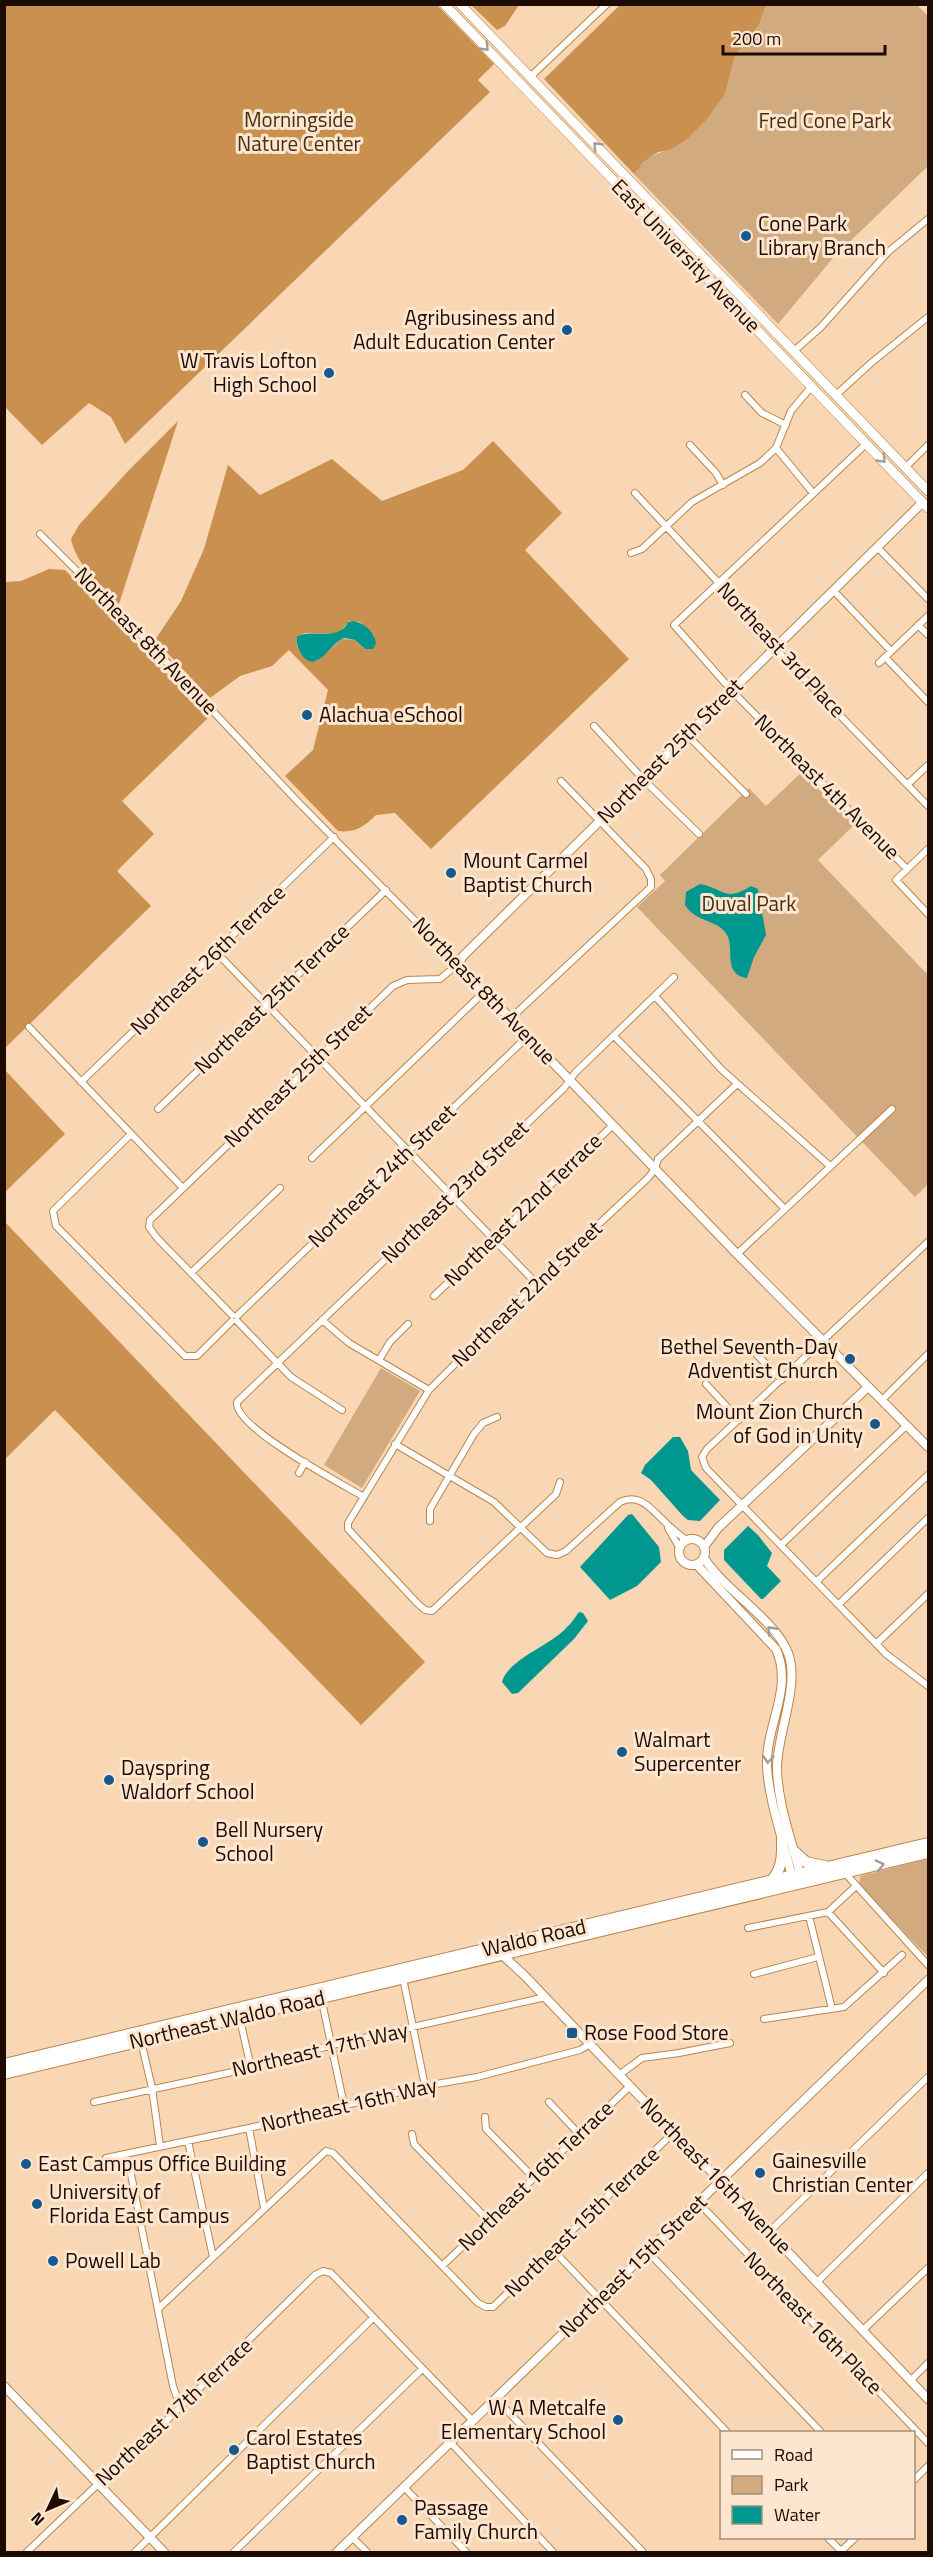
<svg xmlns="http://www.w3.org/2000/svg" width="933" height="2557" viewBox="0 0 933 2557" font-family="'Titillium Web',sans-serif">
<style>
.green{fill:#d2aa7f}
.forest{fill:#c99050;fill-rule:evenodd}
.water{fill:#00978e}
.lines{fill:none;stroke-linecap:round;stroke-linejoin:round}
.street-casing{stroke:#ba864b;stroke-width:8}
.secondary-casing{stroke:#ba864b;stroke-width:10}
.primary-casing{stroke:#ba864b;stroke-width:10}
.highway-casing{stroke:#ba864b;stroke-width:12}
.street{stroke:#fff;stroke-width:6}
.secondary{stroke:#fff;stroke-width:8}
.primary{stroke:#fff;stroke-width:9}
.highway{stroke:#fff;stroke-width:10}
.oneway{stroke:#a59d99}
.poi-dot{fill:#16598e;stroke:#fde6cf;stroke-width:2}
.labels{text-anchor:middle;stroke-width:6;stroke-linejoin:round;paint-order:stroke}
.park-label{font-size:21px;fill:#472f13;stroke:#fde6cf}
.poi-label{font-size:21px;fill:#1d0a00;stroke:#fde6cf;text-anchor:start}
.street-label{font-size:21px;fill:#1d0a00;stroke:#fde6cf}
</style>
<rect width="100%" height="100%" fill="#f9d7b4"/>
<path class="green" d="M766 5H917L928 16V166L833 258 778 324 634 174C644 161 653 153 670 150L725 94 735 56 759 25Z
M802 772 854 825 818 860 928 975V1184L915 1197 637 907 665 881 660 875 749 788 766 806Z
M381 1368 420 1391 362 1488 324 1465Z
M928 1859V1957L859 1885 860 1876Z"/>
<path class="forest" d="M5 4 437 5 494 64 478 80 490 92 125 444 111 417 89 403 42 445 5 407Z
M471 5H519L505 26 497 30Z
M620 5H766L759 25 735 56 725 94 706 120 687 139 670 150 658 152 644 162 634 174 544 79Z
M178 421 119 604C101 585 76 565 71 539L79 525 128 471Z
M493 441 562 513 525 550 629 659 431 849 395 813 376 815C364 827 355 833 338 831L285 776 313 750 328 690 289 650 272 666 240 676 210 698 155 640 181 601 204 549 228 465 260 495 332 459 382 501 463 470ZM349 621 360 622 374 636 373 649H365L355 640 342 639 317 661C304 661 294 649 297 636L306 633H339Z
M49 569 65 570 209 717 122 801 154 834 117 871 151 906 5 1048V582L21 581Z
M5 1070 65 1134 5 1192Z
M5 1222 425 1662 361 1725 55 1410 5 1459Z"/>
<path class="water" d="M353 621C364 623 374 631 376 643L373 649H365L355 640 344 638C334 642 327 655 318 660 305 668 294 645 297 636 314 629 340 641 348 622Z
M700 884C724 888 724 903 751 886L758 889 766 935 754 957 747 978C722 975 735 948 727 935 718 919 696 923 685 905L686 892Z
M673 1437H680L688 1451 691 1470 720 1500 700 1521 688 1520 683 1516 651 1480 641 1473 645 1465Z
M632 1514 659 1547 661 1562 637 1586 610 1600 580 1567 628 1515Z
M748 1526 758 1535 772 1553 767 1566 781 1581 763 1599H761L724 1560V1550Z
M579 1612 583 1613 588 1621 574 1639 518 1693 512 1694 502 1682C508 1659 552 1645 567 1627 572 1623 575 1617 579 1612Z"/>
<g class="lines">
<g class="street-casing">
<path id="street" d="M530 77 607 4
M794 351 821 327 888 252 928 219
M745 395 762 413 786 425
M836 395 871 363 928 317
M867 443 674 625 732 691 907 869
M690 445 716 473 723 485
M776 448 813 493
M906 467 928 445
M635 493 718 582 757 630 928 806
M40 534 146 640 299 803 458 964 440 979 407 980 393 986 150 1220 149 1227 157 1238 232 1315
M877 547 928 599
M631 553 642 549 692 502 760 463 776 448 791 411 812 386
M833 590 891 651
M918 625 928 635
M885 657 928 702
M879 663 928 616
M594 726 643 779 699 834
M687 735 746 794
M908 784 928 765
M928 849 896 880 928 914
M216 952 536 1283
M655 996 721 1069 830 1166
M511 1018 651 887V879L646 869 561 781
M29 1027 182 1187
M614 1036 785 1209
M81 1082 334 837
M158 1109 386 890
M131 1134 53 1211 56 1226 185 1356H197L232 1321
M312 1158 485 991
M928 1242 707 1449 702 1457 706 1468 886 1654 928 1686
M737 1254 892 1109
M191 1273 280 1188
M434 1296 613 1125
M237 1316 528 1036
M322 1320 349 1343 429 1390
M237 1321 291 1377 342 1410
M755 1353 782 1380
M379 1360 390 1342 408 1324
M706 1384 739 1420
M882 1400 928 1354
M395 1444 494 1502 547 1553 557 1555 566 1551 620 1502C640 1493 650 1508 664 1521 671 1528 678 1534 686 1540
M299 1473 305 1462
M560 1482 556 1494 432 1611 425 1610 418 1604 348 1529V1523L429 1390 536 1283 648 1178 655 1169 658 1159 737 1084
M364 1497C342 1484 233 1427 237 1402L564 1088 575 1073 674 977
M430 1521V1509L474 1434 483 1423 497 1417
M668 1528 679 1547
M782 1544 907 1425
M817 1581 928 1475
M839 1604 928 1518
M876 1644 928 1594
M845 1873 928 1965
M828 1912 884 1973
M809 1916 832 2009
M748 1928 828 1912 856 1886
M754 1974 818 1957
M403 1978 425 2086
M321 1997 344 2105
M239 2015 251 2068
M764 2019 844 2007 902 1955
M141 2041 152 2088 160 2146
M619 2075 642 2058 679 2053 730 2043
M94 2102 251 2068 332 2045 546 1997
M549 2102 579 2134
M485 2117 486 2129 534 2178
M249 2128 264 2208
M412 2134 414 2144 489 2221
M188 2141 213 2257
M127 2154 173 2386 180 2406
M106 2158 249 2128 425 2086 477 2077 580 2050 590 2044
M698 2202 928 2443
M769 2232 928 2077
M553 2250 727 2432
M648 2252 821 2432
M442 2266 630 2086
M817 2282 928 2173
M159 2308 326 2151 333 2153 478 2303 486 2307H493L674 2132
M863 2330 928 2268
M911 2380 928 2363
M496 2399 643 2552
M451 2443 553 2552
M914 2480 928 2466
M404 2487 466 2552
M352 2537 367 2552
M828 2538 841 2551
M27 2552 98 2484 106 2480 315 2275 323 2271 331 2273 473 2421
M135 2552 373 2318
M234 2552 422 2369
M840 2552 855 2538"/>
</g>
<g class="secondary-casing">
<path id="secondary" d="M923 502 463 956 458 964 737 1254 928 1447
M679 1552a13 13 0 1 1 26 0a13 13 0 1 1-26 0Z
M704 1547 718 1528 868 1387
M704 1558C725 1591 775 1619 788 1653 800 1684 778 1732 777 1766 777 1803 792 1841 801 1877
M697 1565 776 1649C794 1689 765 1726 767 1767 769 1803 785 1845 793 1881
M499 1952 525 1976 928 2399
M4 2386 164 2552
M337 2552 928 1980"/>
</g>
<g class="primary-casing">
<path id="primary" d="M444 4 928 508
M460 4 928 491"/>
</g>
<g class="highway-casing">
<path id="highway" d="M795 1852 806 1862 825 1866
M770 1882C784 1868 782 1853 782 1835
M4 2064 928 1843
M4 2074 928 1853"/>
</g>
<use href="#street" class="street"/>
<use href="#secondary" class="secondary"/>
<use href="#primary" class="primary"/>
<use href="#highway" class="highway"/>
</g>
<defs><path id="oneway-chevron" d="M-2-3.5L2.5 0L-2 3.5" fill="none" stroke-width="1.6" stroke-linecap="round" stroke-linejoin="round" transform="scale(1.5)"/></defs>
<g class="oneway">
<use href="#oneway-chevron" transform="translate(485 47) rotate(46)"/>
<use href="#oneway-chevron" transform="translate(597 146) rotate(-134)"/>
<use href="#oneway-chevron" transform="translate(882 459) rotate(46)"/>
<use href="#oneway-chevron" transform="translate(771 1630) rotate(-132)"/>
<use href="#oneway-chevron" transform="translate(768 1759) rotate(94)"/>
<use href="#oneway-chevron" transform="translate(880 1865) rotate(-13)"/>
</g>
<g class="poi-dot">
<circle cx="746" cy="236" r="6"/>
<circle cx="567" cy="330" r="6"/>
<circle cx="329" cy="373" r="6"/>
<circle cx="307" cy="715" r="6"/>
<circle cx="451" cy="873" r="6"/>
<circle cx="850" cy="1359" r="6"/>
<circle cx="875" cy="1424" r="6"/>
<circle cx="622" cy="1752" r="6"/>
<circle cx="109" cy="1780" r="6"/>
<circle cx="203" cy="1842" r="6"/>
<rect x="566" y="2027" width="12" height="12" rx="3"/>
<circle cx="26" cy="2164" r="6"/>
<circle cx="760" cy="2173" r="6"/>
<circle cx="37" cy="2204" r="6"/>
<circle cx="53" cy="2261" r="6"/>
<circle cx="618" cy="2420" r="6"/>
<circle cx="234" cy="2450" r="6"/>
<circle cx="402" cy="2520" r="6"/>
</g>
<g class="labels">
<g class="park-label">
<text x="299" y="127">Morningside<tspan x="299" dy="24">Nature Center</tspan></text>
<text x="825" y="128">Fred Cone Park</text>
<text x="749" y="911">Duval Park</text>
</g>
<g class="poi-label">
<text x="758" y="231">Cone Park<tspan x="758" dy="24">Library Branch</tspan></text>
<text x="555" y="325" text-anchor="end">Agribusiness and<tspan x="555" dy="24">Adult Education Center</tspan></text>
<text x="317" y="368" text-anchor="end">W Travis Lofton<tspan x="317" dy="24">High School</tspan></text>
<text x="319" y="722">Alachua eSchool</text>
<text x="463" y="868">Mount Carmel<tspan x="463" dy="24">Baptist Church</tspan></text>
<text x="838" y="1354" text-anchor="end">Bethel Seventh-Day<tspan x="838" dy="24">Adventist Church</tspan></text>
<text x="863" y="1419" text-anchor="end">Mount Zion Church<tspan x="863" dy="24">of God in Unity</tspan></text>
<text x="634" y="1747">Walmart<tspan x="634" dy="24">Supercenter</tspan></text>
<text x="121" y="1775">Dayspring<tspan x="121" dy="24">Waldorf School</tspan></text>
<text x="215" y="1837">Bell Nursery<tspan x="215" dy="24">School</tspan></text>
<text x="584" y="2040">Rose Food Store</text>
<text x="772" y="2168">Gainesville<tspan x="772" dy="24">Christian Center</tspan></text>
<text x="38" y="2171">East Campus Office Building</text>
<text x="49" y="2199">University of<tspan x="49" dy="24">Florida East Campus</tspan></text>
<text x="65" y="2268">Powell Lab</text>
<text x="606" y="2415" text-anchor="end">W A Metcalfe<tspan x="606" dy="24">Elementary School</tspan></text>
<text x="246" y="2445">Carol Estates<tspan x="246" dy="24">Baptist Church</tspan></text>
<text x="414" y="2515">Passage<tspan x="414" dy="24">Family Church</tspan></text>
</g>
<g class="street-label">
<text transform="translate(686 256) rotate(46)" y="7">East University Avenue</text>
<text transform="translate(146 641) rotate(46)" y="7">Northeast 8th Avenue</text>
<text transform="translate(781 650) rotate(47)" y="7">Northeast 3rd Place</text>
<text transform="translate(670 751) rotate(-45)" y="7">Northeast 25th Street</text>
<text transform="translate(827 787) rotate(45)" y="7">Northeast 4th Avenue</text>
<text transform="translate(208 960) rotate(-44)" y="7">Northeast 26th Terrace</text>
<text transform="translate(484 991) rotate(46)" y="7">Northeast 8th Avenue</text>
<text transform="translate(272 999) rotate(-44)" y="7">Northeast 25th Terrace</text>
<text transform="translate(298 1076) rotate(-44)" y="7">Northeast 25th Street</text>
<text transform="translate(382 1176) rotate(-44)" y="7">Northeast 24th Street</text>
<text transform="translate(455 1192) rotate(-44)" y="7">Northeast 23rd Street</text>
<text transform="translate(523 1210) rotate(-44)" y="7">Northeast 22nd Terrace</text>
<text transform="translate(527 1294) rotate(-44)" y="7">Northeast 22nd Street</text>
<text transform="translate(534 1938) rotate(-13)" y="7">Waldo Road</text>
<text transform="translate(227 2020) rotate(-13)" y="7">Northeast Waldo Road</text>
<text transform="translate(320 2050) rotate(-13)" y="7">Northeast 17th Way</text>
<text transform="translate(349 2105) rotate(-13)" y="7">Northeast 16th Way</text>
<text transform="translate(536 2176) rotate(-44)" y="7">Northeast 16th Terrace</text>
<text transform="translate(716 2176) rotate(46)" y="7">Northeast 16th Avenue</text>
<text transform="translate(582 2222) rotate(-44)" y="7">Northeast 15th Terrace</text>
<text transform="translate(633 2266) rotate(-44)" y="7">Northeast 15th Street</text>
<text transform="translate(813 2323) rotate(46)" y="7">Northeast 16th Place</text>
<text transform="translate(174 2412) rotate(-43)" y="7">Northeast 17th Terrace</text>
</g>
</g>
<rect width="933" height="2557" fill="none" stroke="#1d0a00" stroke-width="12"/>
<rect x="720" y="2431" width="195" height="108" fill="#fde6cf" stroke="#a38e7c" stroke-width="1.5"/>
<rect x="732" y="2450" width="30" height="9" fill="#ffffff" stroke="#a38e7c" stroke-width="1.5"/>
<text x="774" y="2461" font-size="18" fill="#1d0a00">Road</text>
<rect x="732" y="2476" width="30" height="18" fill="#d2aa7f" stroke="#a38e7c" stroke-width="1.5"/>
<text x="774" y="2491" font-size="18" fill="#1d0a00">Park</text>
<rect x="732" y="2506" width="30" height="18" fill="#00978e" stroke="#a38e7c" stroke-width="1.5"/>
<text x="774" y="2521" font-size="18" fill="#1d0a00">Water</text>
<g transform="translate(48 2509) rotate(226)" stroke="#fde6cf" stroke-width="4.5" paint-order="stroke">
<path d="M0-4.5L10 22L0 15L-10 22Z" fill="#1d0a00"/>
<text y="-9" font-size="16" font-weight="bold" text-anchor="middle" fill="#1d0a00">N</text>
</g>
<path d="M723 45v9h162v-9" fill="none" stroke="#1d0a00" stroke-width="3"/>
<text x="732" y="45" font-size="18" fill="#1d0a00" stroke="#fde6cf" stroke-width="4.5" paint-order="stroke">200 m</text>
</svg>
